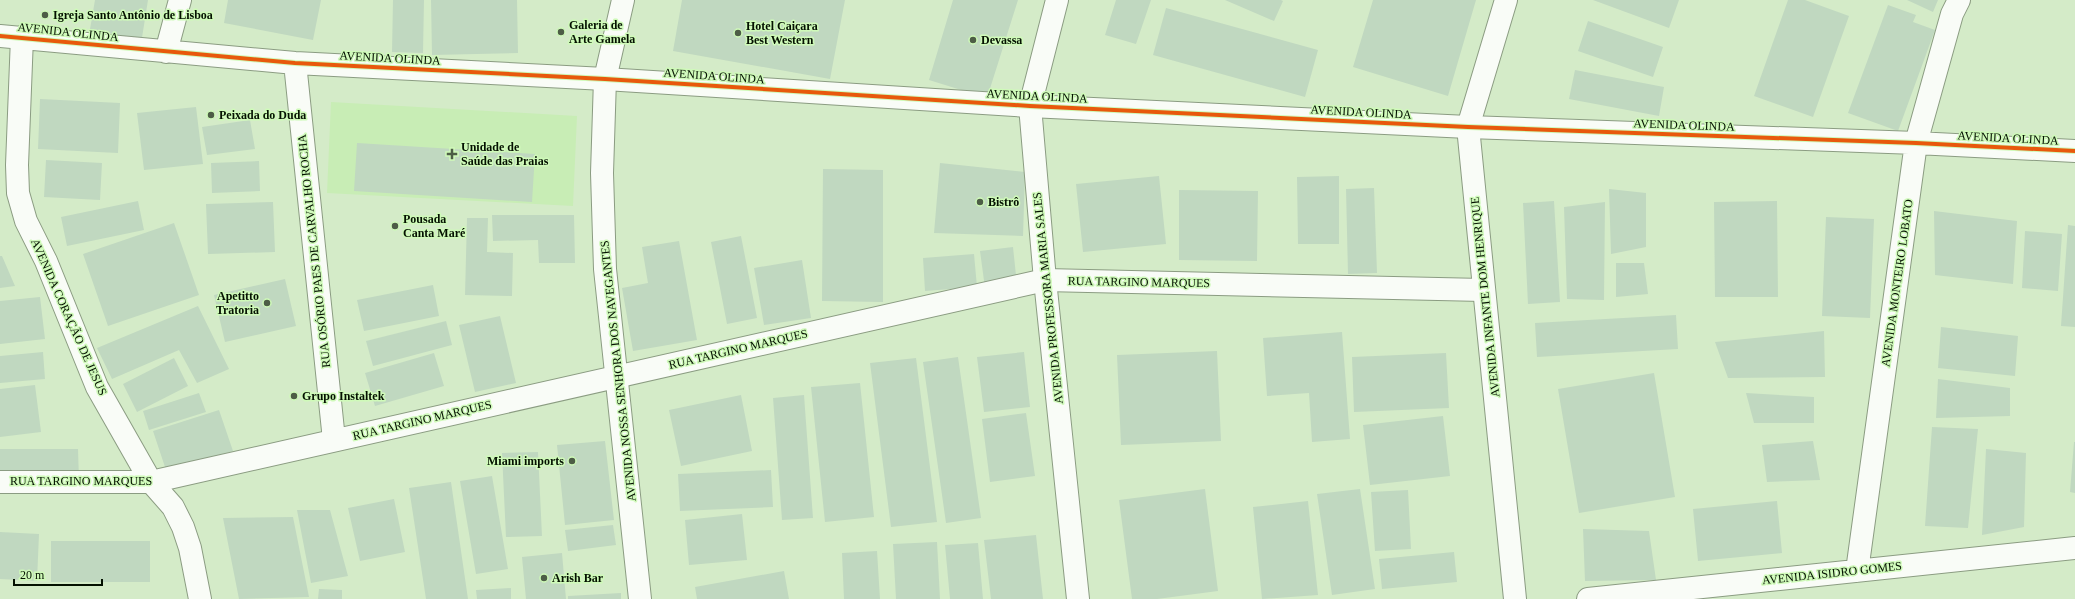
<svg xmlns="http://www.w3.org/2000/svg" width="2075" height="599" viewBox="0 0 2075 599" font-family="Georgia,serif">
<style>
.built{fill:#c8edb5}
.building{fill:#c0d8c0}
.lines{fill:none;stroke-linecap:round;stroke-linejoin:round}
.street-casing{stroke:#8b9c82;stroke-width:24}
.secondary-casing{stroke:#8b9c82;stroke-width:24}
.primary-casing{stroke:#8b9c82;stroke-width:24}
.street{stroke:#f9fcf7;stroke-width:22}
.secondary{stroke:#f9fcf7;stroke-width:22}
.primary{stroke:#f9fcf7;stroke-width:22}
.cycleway-casing{stroke:#cffab9;stroke-width:6}
.cycleway{stroke:#e8590c;stroke-width:4}
.poi-dot{fill:#4d5d46;stroke:#cffab9;stroke-width:1.5}
.labels{text-anchor:middle;stroke-width:3;stroke-linejoin:round;paint-order:stroke}
.poi-label{font-size:12px;font-weight:bold;fill:#041100;stroke:#cffab9;text-anchor:start}
.street-label{font-size:12px;fill:#041100;stroke:#cffab9}
</style>
<rect width="100%" height="100%" fill="#d4ebc8"/>
<path class="built" d="M331 102 577 116 573 206 327 193Z"/>
<path class="building" d="M95 0H148L141 44 89 35Z
M228 0H321L313 40 224 23Z
M393 0H424L423 53 392 52Z
M431 0H517L518 53 432 55Z
M682 0H845L830 79 673 51Z
M953 0H1018L987 98 929 80Z
M1116 0H1151L1136 44 1105 35Z
M1225 0H1281L1283 1 1274 21Z
M1373 0H1476L1448 96 1353 67Z
M1593 0H1679L1669 28Z
M1788 0H1805L1849 16 1813 117 1754 96Z
M1907 0H1938L1933 12Z
M1888 5 1916 15 1913 22 1935 30 1898 131 1848 113Z
M1166 8 1318 50 1305 97 1153 55Z
M1588 21 1663 47 1653 77 1578 51Z
M1575 70 1664 87 1659 116 1569 99Z
M40 99 120 103 118 153 38 149Z
M196 107 203 164 144 170 137 113Z
M250 120 255 149 207 155 202 127Z
M357 143 535 154 532 202 354 191Z
M46 160 102 163 100 200 44 197Z
M259 161 260 191 212 193 211 163Z
M940 163 1025 172 1023 236 934 233Z
M823 169 883 170V302L822 301Z
M1159 176 1166 244 1083 252 1076 184Z
M1339 176V244H1298L1297 177Z
M1374 188 1377 273 1348 274 1346 189Z
M1609 189 1646 193V247L1611 254Z
M1179 190 1258 191 1257 261 1179 260Z
M138 201 144 230 67 246 61 217Z
M1554 201 1560 302 1528 304 1523 203Z
M1777 201 1778 297H1715L1714 202Z
M273 202 275 252 208 254 206 204Z
M1605 202 1604 300 1567 299 1564 207Z
M1934 211 2017 221 2013 284 1935 275Z
M492 215H574L575 263H539L538 240 493 241Z
M1826 217 1874 219 1870 318 1822 316Z
M467 218H488L487 252 513 253 512 296 465 295Z
M174 223 199 295 108 326 83 254Z
M2068 225 2075 226V327L2061 326Z
M2025 231 2062 234 2058 291 2022 288Z
M741 236 757 318 727 324 711 242Z
M679 241 697 340 633 351 622 288 648 283 642 247Z
M1013 247 1017 285 985 288 980 251Z
M974 254 977 287 925 291 923 258Z
M0 256H2L15 286 0 288Z
M802 260 811 318 764 325 754 268Z
M1616 263H1644L1648 294 1616 297Z
M285 279 296 326 225 342 214 295Z
M433 285 439 316 364 331 357 300Z
M40 297 45 339 0 344V301Z
M198 306 229 369 197 383 179 350 112 379 97 348Z
M1676 315 1678 349 1537 357 1535 323Z
M500 316 516 383 475 392 459 325Z
M446 321 452 345 373 366 366 341Z
M1941 327 2018 336 2015 376 1938 368Z
M1824 331 1825 377 1728 378 1715 342Z
M1342 332 1350 439 1312 442 1309 393 1267 396 1263 338Z
M1217 351 1221 441 1121 445 1117 355Z
M43 352 45 379 0 383V356Z
M1024 352 1030 407 984 412 977 357Z
M434 353 444 386 375 406 365 373Z
M1446 353 1449 408 1354 412 1352 357Z
M958 357 981 518 946 523 923 362Z
M174 358 188 386 137 412 123 384Z
M916 358 937 522 891 527 870 363Z
M1654 373 1675 497 1579 513 1558 389Z
M1938 379 2010 388V416L1936 418Z
M860 383 874 517 825 522 811 387Z
M35 385 41 432 0 437V389Z
M199 393 206 412 149 430 143 411Z
M1746 393 1814 397V423H1754Z
M741 395 752 451 681 466 669 410Z
M804 395 813 518 782 520 773 398Z
M219 410 233 451 167 473 153 431Z
M1026 413 1035 476 990 482 982 419Z
M1443 416 1450 476 1370 485 1363 425Z
M1932 427 1978 429 1968 528 1925 526Z
M605 441 614 520 565 525 557 445Z
M1813 441 1820 480 1767 482 1762 445Z
M2074 442H2075V493L2070 492Z
M0 449H78L79 480H0Z
M1986 449 2026 453 2024 527 1982 535Z
M538 452 542 536 506 537 502 453Z
M771 470 773 507 680 511 678 474Z
M492 476 508 569 476 574 460 481Z
M451 482 468 599H426L409 488Z
M1205 489 1218 591 1157 599H1132L1119 500Z
M1360 489 1375 589 1332 595 1317 494Z
M1408 490 1411 549 1375 551 1371 492Z
M394 499 405 552 360 561 348 508Z
M1308 501 1318 595 1262 599 1253 507Z
M1777 501 1782 553 1698 561 1693 509Z
M297 510H330L348 576 311 583Z
M742 514 747 560 689 565 685 520Z
M293 517 309 597 239 599 223 518Z
M613 525 616 545 568 551 565 530Z
M1583 529 1649 531 1656 580 1585 581Z
M0 532 39 534 37 581 0 579Z
M1036 535 1043 599H991L984 540Z
M51 541H150V582H51Z
M937 542 940 599H896L893 544Z
M978 543 983 599H950L945 545Z
M877 551 880 599H844L842 553Z
M1454 552 1457 582 1382 589 1379 559Z
M562 553 566 599H526L522 557Z
M784 571 789 599H697L695 587Z
M511 588V599H477L476 590Z
M319 589 342 590V599H318Z
M621 593V599H568V596Z"/>
<g class="lines">
<g class="street-casing">
<path id="street" d="M0 36 295 63 605 79 1030 106 1468 127 1916 143 2075 151
M22 37 17 165 18 193 26 221 46 261 97 387 151 482 173 507 183 527 190 548 200 599
M166 52 180 0
M295 63 334 440
M0 482H151L1045 280 1483 290
M1857 571 1916 143 1952 14 1959 0
M1588 599 2075 548"/>
</g>
<g class="secondary-casing">
<path id="secondary" d="M1506 0 1468 127 1515 599"/>
</g>
<g class="primary-casing">
<path id="primary" d="M623 0 605 79 602 173 605 269 640 599
M1057 0 1030 106 1045 280 1078 599"/>
</g>
<use href="#street" class="street"/>
<use href="#secondary" class="secondary"/>
<use href="#primary" class="primary"/>
<g class="cycleway-casing">
<path id="cycleway" d="M0 36 295 63 605 79 1030 106 1468 127 1916 143 2075 151"/>
</g>
<use href="#cycleway" class="cycleway"/>
</g>
<g class="poi-dot">
<circle cx="45" cy="15" r="4"/>
<circle cx="561" cy="32" r="4"/>
<circle cx="738" cy="33" r="4"/>
<circle cx="973" cy="40" r="4"/>
<circle cx="211" cy="115" r="4"/>
<path d="M450 148h4v4h4v4h-4v4h-4v-4h-4v-4h4z"/>
<circle cx="980" cy="202" r="4"/>
<circle cx="395" cy="226" r="4"/>
<circle cx="267" cy="303" r="4"/>
<circle cx="294" cy="396" r="4"/>
<circle cx="572" cy="461" r="4"/>
<circle cx="544" cy="578" r="4"/>
</g>
<g class="labels">
<g class="poi-label">
<text x="53" y="19">Igreja Santo Antônio de Lisboa</text>
<text x="569" y="29">Galeria de<tspan x="569" dy="14">Arte Gamela</tspan></text>
<text x="746" y="30">Hotel Caiçara<tspan x="746" dy="14">Best Western</tspan></text>
<text x="981" y="44">Devassa</text>
<text x="219" y="119">Peixada do Duda</text>
<text x="461" y="151">Unidade de<tspan x="461" dy="14">Saúde das Praias</tspan></text>
<text x="988" y="206">Bistrô</text>
<text x="403" y="223">Pousada<tspan x="403" dy="14">Canta Maré</tspan></text>
<text x="259" y="300" text-anchor="end">Apetitto<tspan x="259" dy="14">Tratoria</tspan></text>
<text x="302" y="400">Grupo Instaltek</text>
<text x="564" y="465" text-anchor="end">Miami imports</text>
<text x="552" y="582">Arish Bar</text>
</g>
<g class="street-label">
<text transform="translate(68 32) rotate(6)" y="4">AVENIDA OLINDA</text>
<text transform="translate(390 58) rotate(3)" y="4">AVENIDA OLINDA</text>
<text transform="translate(714 76) rotate(4)" y="4">AVENIDA OLINDA</text>
<text transform="translate(1037 96) rotate(3)" y="4">AVENIDA OLINDA</text>
<text transform="translate(1361 112) rotate(3)" y="4">AVENIDA OLINDA</text>
<text transform="translate(1684 125) rotate(2)" y="4">AVENIDA OLINDA</text>
<text transform="translate(2008 138) rotate(3)" y="4">AVENIDA OLINDA</text>
<text transform="translate(314 251) rotate(-96)" y="4">RUA OSÓRIO PAES DE CARVALHO ROCHA</text>
<text transform="translate(1139 282) rotate(1)" y="4">RUA TARGINO MARQUES</text>
<text transform="translate(1897 283) rotate(-82)" y="4">AVENIDA MONTEIRO LOBATO</text>
<text transform="translate(1485 297) rotate(-96)" y="4">AVENIDA INFANTE DOM HENRIQUE</text>
<text transform="translate(1048 298) rotate(-96)" y="4">AVENIDA PROFESSORA MARIA SALES</text>
<text transform="translate(69 317) rotate(66)" y="4">AVENIDA CORAÇÃO DE JESUS</text>
<text transform="translate(738 349) rotate(-13)" y="4">RUA TARGINO MARQUES</text>
<text transform="translate(618 371) rotate(-96)" y="4">AVENIDA NOSSA SENHORA DOS NAVEGANTES</text>
<text transform="translate(422 420) rotate(-13)" y="4">RUA TARGINO MARQUES</text>
<text x="81" y="485">RUA TARGINO MARQUES</text>
<text transform="translate(1832 573) rotate(-6)" y="4">AVENIDA ISIDRO GOMES</text>
</g>
</g>
<path d="M14 579v6h88v-6" fill="none" stroke="#041100" stroke-width="2"/>
<text x="20" y="579" font-size="12" fill="#041100" stroke="#cffab9" stroke-width="3" paint-order="stroke">20 m</text>
</svg>
